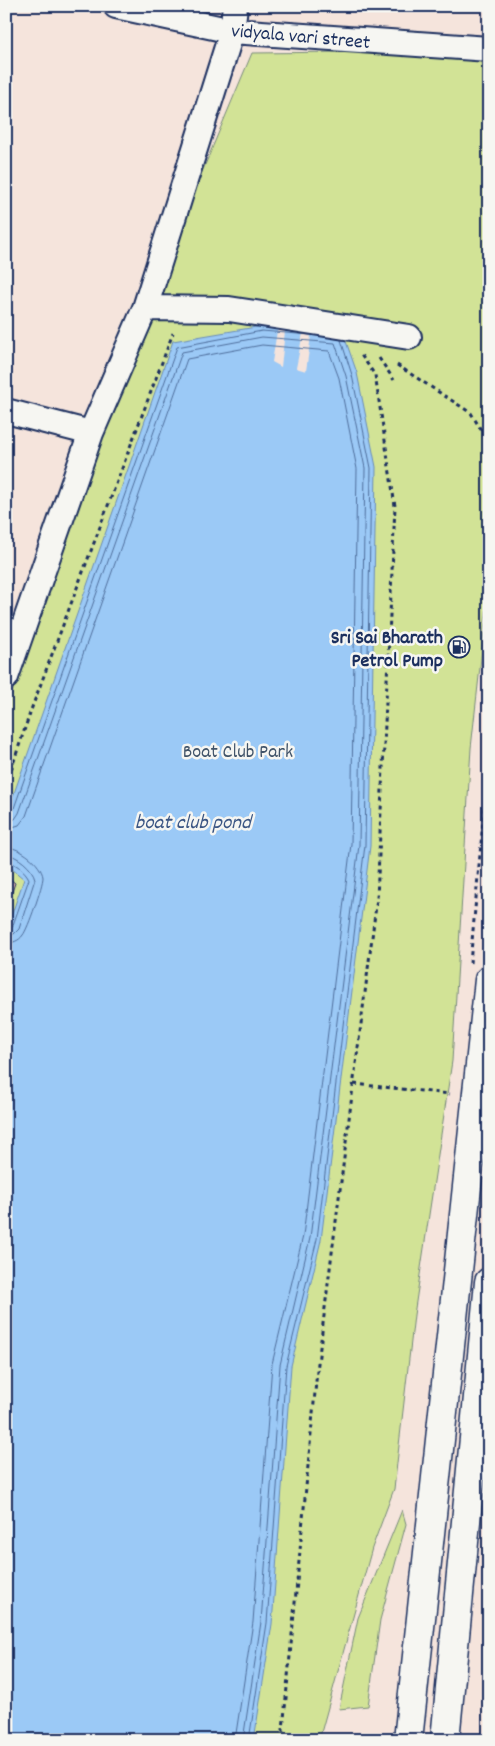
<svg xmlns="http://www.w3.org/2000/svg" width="495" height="1746" viewBox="0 0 495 1746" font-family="Dekko,sans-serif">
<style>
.green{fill:#d2e396;stroke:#76897a}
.water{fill:#9bc9f6;stroke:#688bb9}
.pier{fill:#f5e4dc}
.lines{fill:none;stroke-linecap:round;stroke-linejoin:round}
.shore{stroke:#4e6d9b;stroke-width:1}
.building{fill:#f2b9aa;stroke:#1b2f5e;filter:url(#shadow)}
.minor-casing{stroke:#1b2f5e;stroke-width:28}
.highway-casing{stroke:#1b2f5e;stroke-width:31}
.path{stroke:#1b2f5e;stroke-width:3;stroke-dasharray:4 4;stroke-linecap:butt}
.minor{stroke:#f6f6f2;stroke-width:24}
.highway{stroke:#f6f6f2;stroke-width:28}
.labels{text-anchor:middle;stroke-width:5;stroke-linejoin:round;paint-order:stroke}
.street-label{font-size:20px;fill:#1b2f5e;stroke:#f6f6f2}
.poi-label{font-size:20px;font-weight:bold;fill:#1b2f5e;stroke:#f6f6f2;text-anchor:end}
.park-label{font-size:20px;fill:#405369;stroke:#f6f6f2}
.water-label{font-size:21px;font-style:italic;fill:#3b5684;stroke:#f6f6f2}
</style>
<defs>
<filter id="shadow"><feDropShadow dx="-4.5" dy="4.5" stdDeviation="2.5" flood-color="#0004"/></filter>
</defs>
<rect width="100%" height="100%" fill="#f5e4dc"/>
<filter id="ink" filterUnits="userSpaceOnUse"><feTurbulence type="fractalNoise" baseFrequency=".02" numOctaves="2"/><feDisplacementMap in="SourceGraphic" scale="10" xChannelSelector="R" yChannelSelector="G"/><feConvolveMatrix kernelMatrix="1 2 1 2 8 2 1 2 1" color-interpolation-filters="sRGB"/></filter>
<g filter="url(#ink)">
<path class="green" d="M351 52 489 61V586L471 748 452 1061 414 1315 394 1489 372 1548 319 1740H6V710L145 308 252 53Z
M402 1510 406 1524 380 1620 368 1706 339 1709 358 1618Z"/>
<path class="water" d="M262 326 343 333 357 373 376 467 370 846 321 1240 291 1366 272 1624 254 1740H6V931L24 879 6 864V816L173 341Z"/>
<path class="pier" d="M277 331H285L281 367 272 362Z
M303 333 311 336 306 371 296 368Z"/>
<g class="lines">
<path class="shore" d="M6 815 11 814 13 811 177 347 262 331 310 335
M6 821 15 819 19 813 182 352 262 337 335 343 346 376 365 468 359 845 310 1238 280 1365 261 1622 243 1740
M6 829 19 825 26 816 187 359 262 345 329 351 339 378 357 469 351 844 303 1236 272 1364 253 1622 235 1740
M6 847C20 847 41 863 43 877 43 885 28 929 23 935 19 941 13 943 6 943
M6 854C17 855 33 868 35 879L19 929 14 934 6 936
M6 861C14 862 26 871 29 879L13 925 11 929H6
M249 1740 267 1623 286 1366 317 1239 365 845 371 468 352 375 341 340"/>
</g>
<path class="building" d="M6 876 15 883 6 909Z"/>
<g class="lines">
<g class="minor-casing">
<path id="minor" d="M116 6 232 31 489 49
M145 308 229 309 409 337
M6 411 91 433 6 677
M91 433 145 308 232 31 235 6"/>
</g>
<g class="highway-casing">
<path id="highway" d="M408 1740 489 980
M445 1740 489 1282"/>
</g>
<path class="path" d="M379 358 394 380
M397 365 471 413 489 443
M6 785 31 710 173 333
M470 963 489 757
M354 1084 450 1094
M282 1740 317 1371 377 898 395 506 375 375 361 355"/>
<use href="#minor" class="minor"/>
<use href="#highway" class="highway"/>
</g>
</g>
<defs>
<g id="fuel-ring" transform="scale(1.125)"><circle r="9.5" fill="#f6f6f2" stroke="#1b2f5e" stroke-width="1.5"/><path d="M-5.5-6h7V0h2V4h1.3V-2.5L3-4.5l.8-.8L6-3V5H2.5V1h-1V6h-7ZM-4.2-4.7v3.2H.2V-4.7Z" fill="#1b2f5e"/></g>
</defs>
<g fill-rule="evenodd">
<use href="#fuel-ring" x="459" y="647"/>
</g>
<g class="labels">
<g class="street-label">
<text transform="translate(301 35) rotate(5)" y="7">vidyala vari street</text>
</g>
<g class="poi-label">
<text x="443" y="643">Sri Sai Bharath<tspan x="443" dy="23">Petrol Pump</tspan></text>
</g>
<g class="park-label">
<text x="238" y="757">Boat Club Park</text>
</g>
<g class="water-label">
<text x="193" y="828">boat club pond</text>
</g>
</g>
<rect width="495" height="1746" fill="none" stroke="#f6f6f2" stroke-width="25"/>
<rect x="12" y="12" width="470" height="1721" fill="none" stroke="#1b2f5e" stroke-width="2" filter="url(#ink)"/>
</svg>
